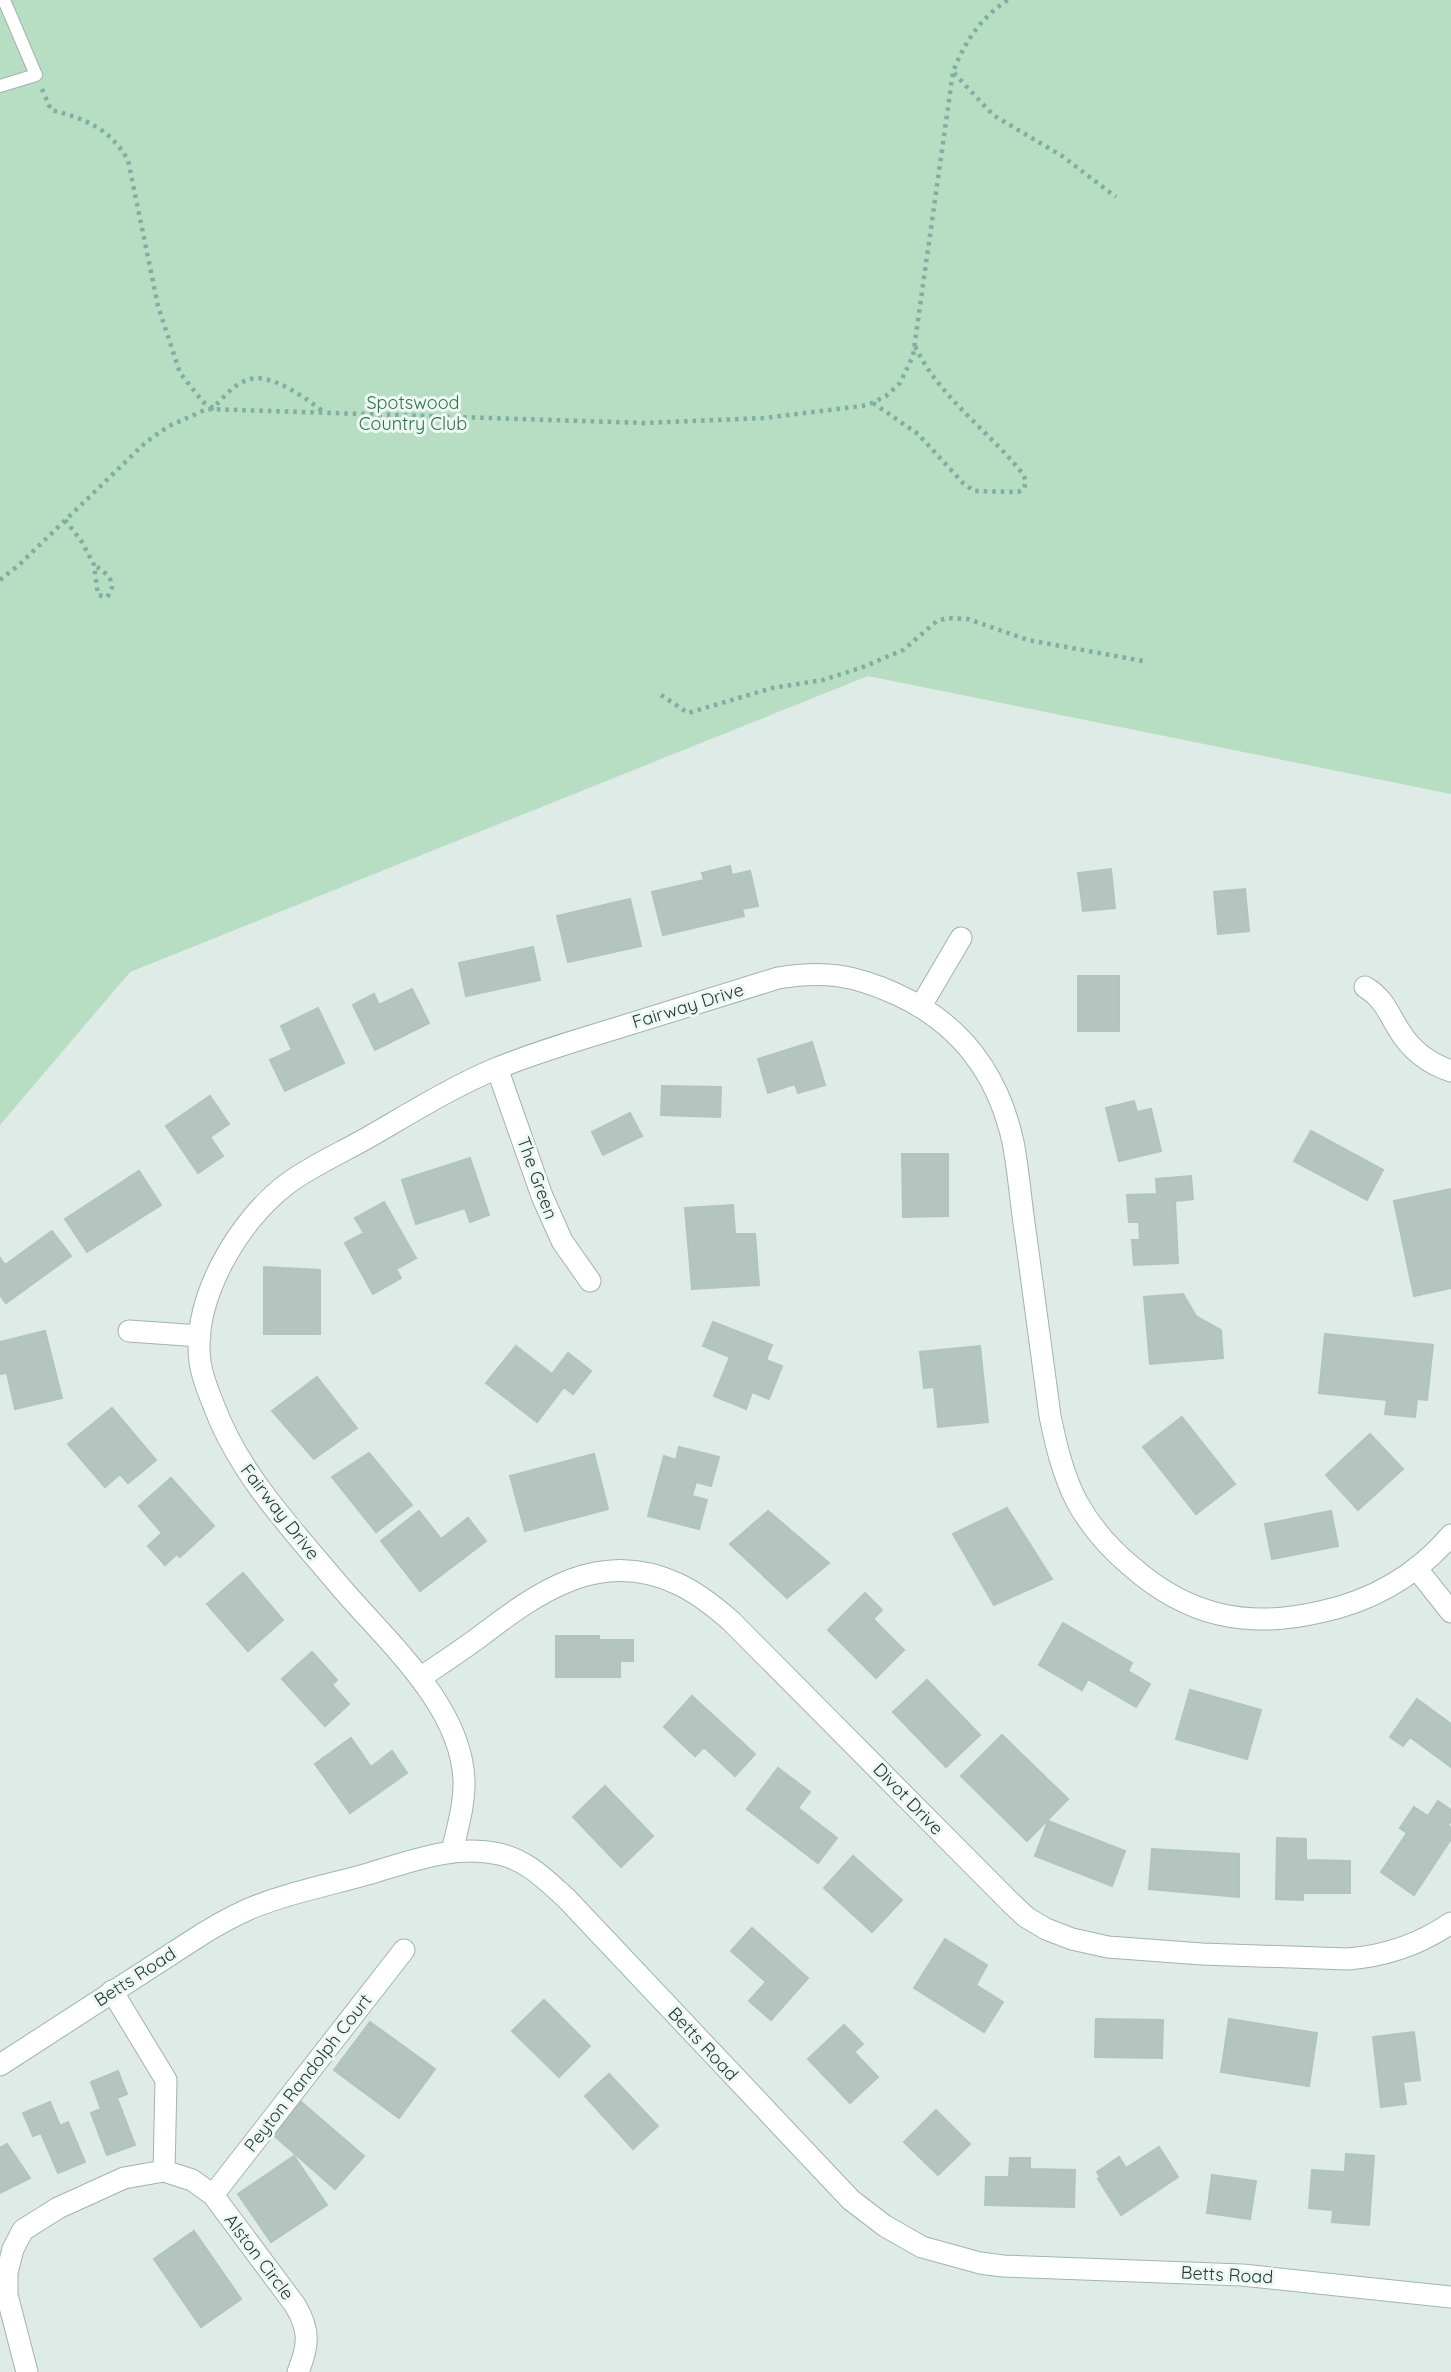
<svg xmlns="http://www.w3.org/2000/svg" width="1451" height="2372" viewBox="0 0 1451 2372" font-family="Quicksand,sans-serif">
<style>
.green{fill:#b7ddc2}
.building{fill:#b4c5bf;stroke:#b1c4bd;stroke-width:2}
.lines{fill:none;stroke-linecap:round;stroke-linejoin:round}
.lane-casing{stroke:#a2b3ad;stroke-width:14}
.street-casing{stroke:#a2b3ad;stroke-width:23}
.secondary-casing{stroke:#9eb7ae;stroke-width:23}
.path{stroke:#7fafa1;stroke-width:4.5;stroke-dasharray:3.5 5;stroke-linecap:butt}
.lane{stroke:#fff;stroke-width:12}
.street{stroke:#fff;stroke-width:21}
.secondary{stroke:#fff;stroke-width:21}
.labels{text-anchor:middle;stroke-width:6;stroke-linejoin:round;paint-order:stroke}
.park-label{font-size:18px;fill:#297248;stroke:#eff7f4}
.street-label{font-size:18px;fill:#203b34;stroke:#eff7f4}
</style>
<rect width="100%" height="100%" fill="#dfebe6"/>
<path class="green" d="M0 0H1451V794L868 676 130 972 0 1125Z"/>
<path class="building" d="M730 866 732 875 750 871 758 906 742 909 744 916 663 935 652 892 704 880 702 873Z
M1111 869 1115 908 1083 911 1078 873Z
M1245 889 1249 931 1218 934 1214 892Z
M630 899 641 946 568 962 557 916Z
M533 947 540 980 466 996 459 963Z
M1078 976H1119V1031H1078Z
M412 989 429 1023 375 1050 353 1005 374 994 379 1005Z
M318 1008 344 1063 285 1091 270 1060 292 1050 281 1026Z
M812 1042 825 1085 798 1093 795 1084 768 1093 758 1059Z
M662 1086 721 1087 720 1117 661 1115Z
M210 1096 229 1124 210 1137 223 1156 198 1173 166 1126Z
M1134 1101 1137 1112 1151 1109 1161 1151 1119 1161 1106 1108Z
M630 1113 642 1136 603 1155 592 1132Z
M1311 1131 1383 1170 1367 1200 1294 1161Z
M902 1154H948V1216L903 1217Z
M470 1158 489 1215 470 1222 465 1208 416 1224 402 1180Z
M139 1171 161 1205 87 1252 65 1219Z
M1191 1176 1193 1199 1175 1201 1178 1263 1134 1265 1132 1240H1140L1139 1222H1129L1127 1195 1157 1194 1156 1179Z
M1451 1189V1288L1414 1296 1394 1201Z
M384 1202 416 1258 396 1269 401 1278 373 1294 345 1243 364 1233 355 1218Z
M733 1205 735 1234H755L759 1285 692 1289 685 1208Z
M52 1231 71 1256 6 1303 0 1295V1258L5 1265Z
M264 1267 320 1270V1334H264Z
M1183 1294 1196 1316 1221 1330 1223 1358 1150 1364 1144 1297Z
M713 1322 772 1345 766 1360 782 1366 769 1399 752 1392 746 1409 714 1396 730 1357 703 1346Z
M45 1331 62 1398 15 1409 7 1373 0 1374V1342Z
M1325 1334 1433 1345 1427 1400 1417 1399 1415 1417 1385 1414 1387 1400 1319 1393Z
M516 1346 552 1374 568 1353 591 1371 573 1394 564 1387 537 1422 486 1383Z
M980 1346 988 1422 938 1427 934 1387 924 1388 920 1352Z
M317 1377 357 1428 314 1459 272 1411Z
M112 1408 156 1460 128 1483 120 1474 105 1487 68 1444Z
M1182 1417 1235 1484 1196 1514 1143 1447Z
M1370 1434 1403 1469 1358 1510 1326 1475Z
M679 1447 719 1457 711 1486 696 1482 692 1496 707 1500 699 1529 648 1516 664 1456 676 1460Z
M369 1453 412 1505 376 1532 332 1477Z
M594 1454 608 1509 525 1531 510 1476Z
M171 1478 214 1526 180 1557 177 1554 165 1565 148 1546 162 1533 139 1506Z
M1007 1508 1052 1579 994 1605 953 1534Z
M419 1511 441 1539 468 1518 486 1541 420 1591 381 1541Z
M768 1511 829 1563 787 1598 730 1544Z
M1331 1511 1338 1546 1272 1559 1265 1524Z
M243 1573 283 1620 248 1651 207 1604Z
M865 1593 882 1610 873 1619 904 1650 876 1678 828 1630Z
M1063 1623 1132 1663 1128 1671 1150 1684 1136 1707 1088 1679 1082 1690 1039 1665Z
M556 1636H599V1640H633V1661H620V1677H556Z
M312 1652 337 1680 332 1685 349 1704 325 1726 282 1679Z
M927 1680 980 1735 946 1767 893 1712Z
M1190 1690 1261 1710 1247 1759 1176 1739Z
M692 1696 755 1754 735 1776 704 1747 695 1756 664 1727Z
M1417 1699 1451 1724V1767L1410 1737 1403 1746 1390 1737Z
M1002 1735 1068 1799 1027 1841 961 1776Z
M351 1738 371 1767 392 1751 407 1773 350 1813 315 1764Z
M778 1768 810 1792 798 1808 837 1838 818 1863 747 1809Z
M605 1786 653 1836 621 1867 573 1817Z
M1438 1801 1451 1810V1821L1448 1825 1451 1828V1839L1414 1895 1381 1872 1407 1833 1400 1828 1414 1807 1428 1816Z
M1048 1821 1125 1851 1112 1886 1035 1856Z
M1277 1838 1306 1839V1860L1350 1861V1893H1303V1900L1276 1899Z
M1152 1849 1239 1854V1897L1149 1889Z
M853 1856 902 1900 872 1932 824 1888Z
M752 1928 808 1978 771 2020 749 2001 766 1982 731 1951Z
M945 1939 987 1965 976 1985 1003 2002 984 2032 914 1988Z
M544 2000 590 2046 559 2077 512 2031Z
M1096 2019 1163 2020 1162 2058 1095 2057Z
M1229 2019 1317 2033 1309 2086 1221 2072Z
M370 2022 435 2069 399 2118 334 2070Z
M844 2025 863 2044 854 2052 878 2077 850 2103 808 2059Z
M1414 2032 1420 2080 1403 2082 1406 2104 1381 2107 1373 2037Z
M118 2071 127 2094 117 2098 135 2145 107 2155 91 2113 101 2109 91 2082Z
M609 2074 658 2126 633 2149 585 2096Z
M299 2100 364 2156 335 2189 271 2133Z
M50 2102 60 2126 68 2122 85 2162 58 2173 41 2133 33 2136 23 2113Z
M936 2110 970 2144 938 2175 904 2142Z
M7 2144 30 2178 0 2193V2148Z
M1159 2147 1178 2177 1121 2215 1098 2179 1100 2177 1097 2172 1119 2157 1126 2168Z
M1346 2154 1374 2156 1369 2225 1332 2222 1333 2210 1309 2208 1312 2170 1345 2172Z
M294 2156 327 2205 271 2242 238 2194Z
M1010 2158H1030V2169L1075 2170 1074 2207 985 2205 986 2177H1009Z
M1212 2175 1256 2181 1250 2219 1207 2213Z
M194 2231 241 2299 201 2327 154 2259Z"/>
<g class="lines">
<g class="lane-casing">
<path id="lane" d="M0 86 36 75 4 0"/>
</g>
<g class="street-casing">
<path id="street" d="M1365 987C1384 998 1388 1013 1399 1030 1411 1050 1430 1064 1451 1071
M921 1006 961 938
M497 1068 542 1196 562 1241 590 1281
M129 1331 200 1336
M1417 1569 1451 1612
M420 1678C439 1665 459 1652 478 1638 538 1592 600 1547 678 1584 698 1593 715 1607 731 1621L1010 1902 1026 1917 1046 1929 1072 1939 1108 1947 1202 1954 1348 1959C1386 1956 1419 1945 1451 1923
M452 1852C457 1829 465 1804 464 1780 461 1704 384 1639 338 1584 291 1528 240 1475 214 1406 208 1391 202 1377 200 1362 192 1299 238 1221 287 1184 311 1166 341 1153 367 1138 409 1114 450 1088 495 1069 534 1053 574 1041 614 1029 669 1012 723 995 778 978 824 970 854 975 896 994 960 1023 998 1074 1013 1142 1019 1173 1021 1206 1026 1237 1034 1296 1042 1356 1050 1416 1056 1445 1063 1475 1077 1502 1091 1527 1110 1549 1132 1567 1188 1616 1247 1629 1320 1612 1372 1601 1416 1576 1451 1535
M112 1991 166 2080 164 2171
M213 2195 404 1950
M27 2372 7 2295V2273L13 2249 23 2230 58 2208 124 2178 164 2171 192 2180 213 2195 295 2305C310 2330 309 2345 298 2372"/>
</g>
<g class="secondary-casing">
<path id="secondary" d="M0 2065 193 1940C211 1928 229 1918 249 1909 287 1893 329 1885 368 1874 412 1861 454 1844 499 1854 527 1860 546 1880 566 1898L851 2200 885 2226 922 2247 980 2263 1003 2266 1242 2275 1451 2297"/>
</g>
<path class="path" d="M954 73 993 115 1062 156 1116 197
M42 89 51 110C86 119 109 128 128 160L158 306 180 373 203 402 213 408C223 398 233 385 247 380 270 371 307 399 325 413
M873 403 918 434 963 483 974 491 1018 492 1024 489 1026 481 1023 474C989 431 938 396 915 346
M65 520 82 542 94 565 98 595 107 597C119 583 107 573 94 565
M0 580 20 564 146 442 169 426 207 409 645 423 764 418 862 406 872 403 886 396 900 383 913 356 953 72C964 43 981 17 1008 0
M661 695 688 713 772 688 823 680 863 667 903 650 937 621 948 618 968 619 1028 640 1143 661"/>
<use href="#lane" class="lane"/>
<use href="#street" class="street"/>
<use href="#secondary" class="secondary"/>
</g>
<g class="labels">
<g class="park-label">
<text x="413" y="409">Spotswood<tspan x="413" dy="21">Country Club</tspan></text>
</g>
<g class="street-label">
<text transform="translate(688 1006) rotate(-17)" y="6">Fairway Drive</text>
<text transform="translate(537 1178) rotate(70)" y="6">The Green</text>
<text transform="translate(280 1512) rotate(52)" y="6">Fairway Drive</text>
<text transform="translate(908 1799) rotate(46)" y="6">Divot Drive</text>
<text transform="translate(135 1977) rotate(-33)" y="6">Betts Road</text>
<text transform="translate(703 2044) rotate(47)" y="6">Betts Road</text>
<text transform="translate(308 2073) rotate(-52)" y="6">Peyton Randolph Court</text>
<text transform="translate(259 2257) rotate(53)" y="6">Alston Circle</text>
<text transform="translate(1227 2275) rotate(3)" y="6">Betts Road</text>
</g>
</g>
</svg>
